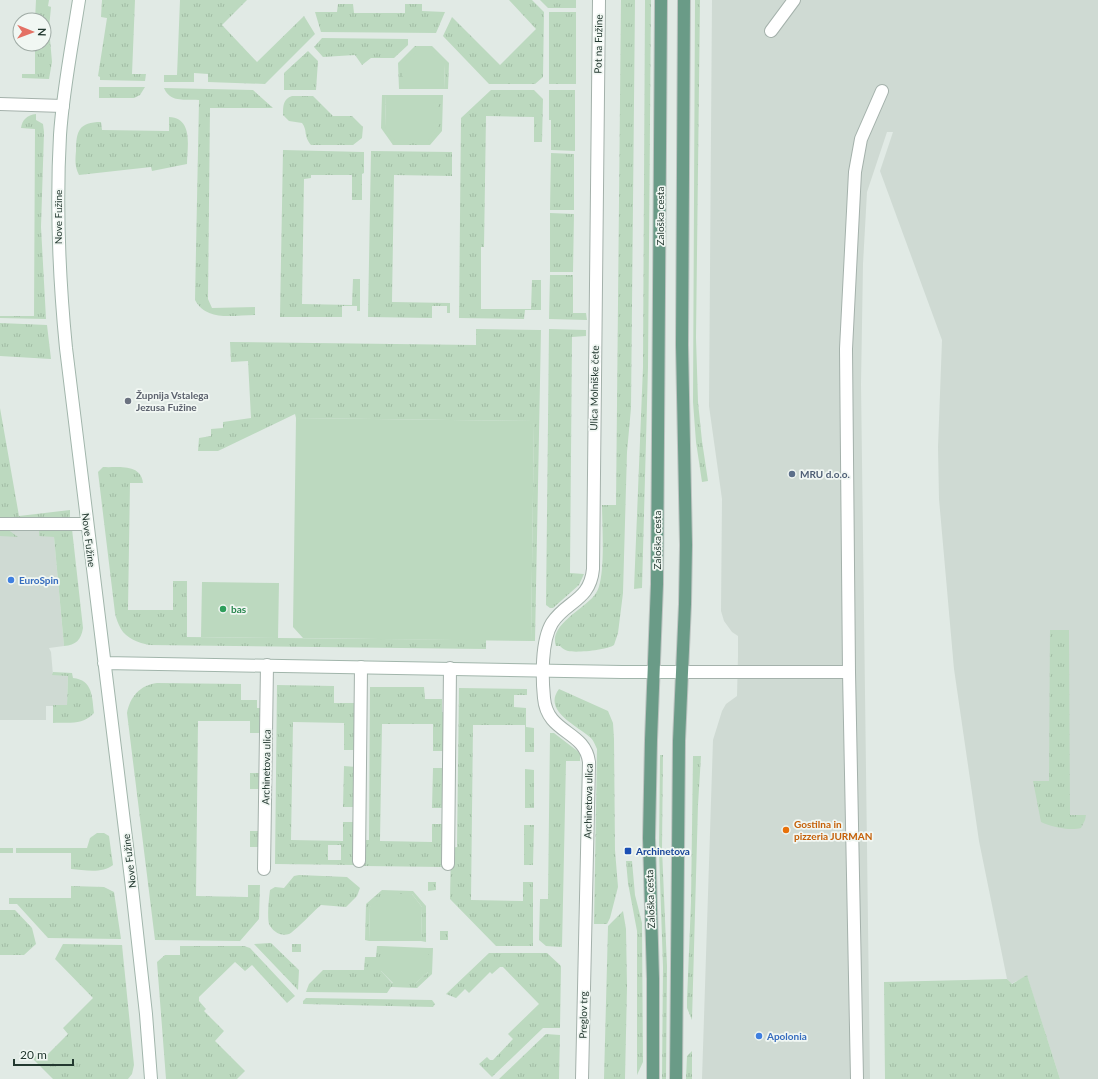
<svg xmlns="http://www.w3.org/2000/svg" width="1098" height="1079" viewBox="0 0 1098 1079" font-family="Lato,sans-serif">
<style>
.built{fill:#cfdad3}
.grass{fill:url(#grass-tufts);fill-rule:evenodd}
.green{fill:#bcd9bf}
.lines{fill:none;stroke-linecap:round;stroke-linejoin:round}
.street-casing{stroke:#a4b1ab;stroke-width:14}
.secondary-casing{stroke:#a1b5ab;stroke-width:14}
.primary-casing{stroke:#bdc4c1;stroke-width:14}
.street{stroke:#fff;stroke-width:12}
.secondary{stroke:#fff;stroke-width:12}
.primary{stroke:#6a9b87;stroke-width:12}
.worship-dot{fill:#6b7280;stroke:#f1f7f3;stroke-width:1.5}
.service-dot{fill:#5c6f8a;stroke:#f1f7f3;stroke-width:1.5}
.shop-dot{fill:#3f7fe0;stroke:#f1f7f3;stroke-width:1.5}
.leisure-dot{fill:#2e9e5b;stroke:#f1f7f3;stroke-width:1.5}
.food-dot{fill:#e8710a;stroke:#f1f7f3;stroke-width:1.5}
.transit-dot{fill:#1a4fb4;stroke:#f1f7f3;stroke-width:1.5}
.labels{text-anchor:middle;stroke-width:3.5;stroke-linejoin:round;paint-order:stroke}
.street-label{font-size:10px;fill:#233930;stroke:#f1f7f3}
.worship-label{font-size:10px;font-weight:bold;fill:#5b616d;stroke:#f1f7f3;text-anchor:start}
.service-label{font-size:10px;font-weight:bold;fill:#4e5e75;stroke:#f1f7f3;text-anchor:start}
.shop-label{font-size:10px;font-weight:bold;fill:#366cbe;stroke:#f1f7f3;text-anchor:start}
.leisure-label{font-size:10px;font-weight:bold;fill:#27864d;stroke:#f1f7f3;text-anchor:start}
.food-label{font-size:10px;font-weight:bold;fill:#c56008;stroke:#f1f7f3;text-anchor:start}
.transit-label{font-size:10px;font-weight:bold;fill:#164399;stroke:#f1f7f3;text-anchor:start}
</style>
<defs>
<pattern id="grass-tufts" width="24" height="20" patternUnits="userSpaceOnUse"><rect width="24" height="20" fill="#bcd9bf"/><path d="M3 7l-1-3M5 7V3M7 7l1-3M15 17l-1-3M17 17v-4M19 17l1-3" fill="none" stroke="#a1bba4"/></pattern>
</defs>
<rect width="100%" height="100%" fill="#e1eae5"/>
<path class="built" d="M712 0H1098V1079H1060L1027 976 1011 984 1007 979 979 841 954 669 939 499 938 447 942 340 880 171 893 132H887L867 192 863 264 861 384 870 1079H702L713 740 722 711 726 704 737 696 738 656V636L732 632 724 621 721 611 722 499 709 406Z
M0 528 39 529 54 537 64 646 49 648 51 652 53 675H68L67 706H46V720H0Z"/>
<path class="grass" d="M36 0H49L48 6 51 7 49 28 52 62 49 79 22 78V74H35V44H44V20H35Z
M102 0H135L132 74H146L145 81 100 80V77L98 76 107 18 101 17Z
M180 0H247L222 25 257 62 304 16 315 34 265 84 208 82V74L194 73V82H164V75H177Z
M509 0H532L544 12 543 77 535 84H489L443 36 452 17 500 65 536 29Z
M540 0H576V8H548Z
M621 0H635L631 408 627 452 623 593 618 633 614 645C607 650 577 653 568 651 565 650 563 649 560 646H556C548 624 586 609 596 593 606 580 602 524 602 505H616Z
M645 0H651L648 367 642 588 634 589 643 367Z
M695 0H700L696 338 698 402 702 441 708 481 702 482 696 442 693 402Z
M338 4H353L354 13H405V4H422V11L445 12 436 33 321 32 315 12H337Z
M549 12H576V84H549Z
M322 38 408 39V45L394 58H371L362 65 355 55 323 57 314 47Z
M415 46H432L449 63 448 89H444L445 64H403V89H399L398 63Z
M308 51 318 61 316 90H284V73Z
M99 87H145L140 95 134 98H99Z
M164 88 253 90 273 108H210L208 299 212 308 255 307V315C233 315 207 322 195 300L199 100C186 99 170 103 164 88Z
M491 90H534L543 99 542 142H534V117L486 116 484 247H481V309H531L532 280H541V310H525L524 319 459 318 461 118Z
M549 90H575V151L551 150V120H549Z
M382 95H386L385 127 438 128V95H443L442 131 430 145H393L381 128Z
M292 96H313L333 116H352L363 127 362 138 353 145H311C303 135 308 131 302 123L289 121 283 115C283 106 283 99 292 96Z
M36 114V120L43 124 44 132 41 227 46 319 0 318V316H34L35 129 21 128C22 120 27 115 36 114Z
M169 117C194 118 187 148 187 164L152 171 151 167 79 175C75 167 75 161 76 151 76 131 79 122 101 122L102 130 169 131Z
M283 150 364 152V173L362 174V200H352V175H311V178L304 179 302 304 352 305 353 279H360V311H357V306H342V317H280Z
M371 151 452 152V176L394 175 392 302 450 303V313H447V306H432V318L368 317Z
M551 153 574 154V210H550Z
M550 213 574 214 573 272H550Z
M550 275H573V313H586L587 320 549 319Z
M0 323 47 325 51 359 0 356Z
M476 329 541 330 535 641H531L534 421 296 418 295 414 218 451H198L199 438 211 436V429L223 428V422L251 418 248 361 231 362 230 342 476 345Z
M549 329 586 330V336L572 337 570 573 584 574 579 585 553 608H550L546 605Z
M0 408 19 516 70 510V520H0Z
M103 467C117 468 141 463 143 483H130L128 610H173V581H187V637L486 640V649L149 645C139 643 126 638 121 629 118 624 116 618 115 613L98 472Z
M0 528 7 529 18 537 0 536Z
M39 529H72L83 628C81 640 76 645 64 646L54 537 39 536Z
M1050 630H1069L1070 815H1086L1085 820 1081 828C1070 831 1052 827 1041 822L1033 781H1049Z
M53 672 72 673 73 678C93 680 92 697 94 713 82 726 69 722 53 723V705H67L68 676 52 675Z
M157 683 241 684V700H257V708H261V733H250V721H198L196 896 248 897V885H260L259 919 240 941 155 940 127 713C130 697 140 685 157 683Z
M277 685 334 686V703H357L356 750H344V723L293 722 291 840 343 841V822H355L354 865 275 864ZM328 845H341V860H328Z
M370 687H424L425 699H442V712H445V751H433V724H382L380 841 432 842V824H444V867L364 866V840H369Z
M459 688 527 689V695H514V707L526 708V727L534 728V752H525V725H473L471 900 523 901V882H533V946H496L450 899 451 848 457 847Z
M559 689 608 711 613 723 614 739 615 850 618 887 610 918 607 924H594L597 749C595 745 594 741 591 738 578 726 542 711 559 689Z
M550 733H554L580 753V761H566L562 947 546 946 539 940 540 899H548Z
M660 755H663L662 849 667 966 666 1079H662L663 967 659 851Z
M693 756H701L698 805 692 1020 687 1008V1000L691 902Z
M344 766 356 767 355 807H343Z
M433 768H445L444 808H432Z
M525 769 534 770V808H525Z
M250 773H261V789H250Z
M524 825H534L533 865H524Z
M250 831H261L260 847H250Z
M97 833H104L109 836 113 865C102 874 84 870 71 869V853H16V848H87L90 838Z
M0 848H13V853H0Z
M626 861H632L635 895 642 923 643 1062 637 1075V931L628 883Z
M299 875 347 877 360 888 357 896 346 907 321 905C315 910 294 932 289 934 281 937 272 931 269 924 267 916 269 898 270 890L275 887 284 888 294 876Z
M428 882H436V890L428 891Z
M71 886 104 887 114 892 121 939 48 938 17 904H9V898H71Z
M382 890 413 891 426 906V942L421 941 422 907 412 894 370 907 369 941 365 940 366 904Z
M0 910H15L32 928 36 944 24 955H0Z
M623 911 626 929 627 987 625 1079H604L608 926Z
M440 931H448V940H440Z
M271 943 299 970 298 990 254 944Z
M63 944 122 945 134 1065 132 1074 128 1079H53L33 1059 41 1051 46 1056 68 1034 63 1028 93 998 55 959Z
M292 944H301V952H292Z
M180 946H244L250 948 295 996 287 1003 252 965 245 971 235 962 199 997V1001L206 1009 204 1011 224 1031 215 1041 245 1071 237 1079H166L157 962 165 955H180Z
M377 946H381V971L392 983H416L428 972V948H433L432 974 417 988 391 987 387 993 306 992 309 984 323 970H364L365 957H376Z
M489 953H547L561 966 560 1028H543L492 1077 479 1064 487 1057 490 1060H493L513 1039 508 1034 539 1004 503 967H500L492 974 490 972 469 993 465 989 456 998 446 994Z
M1027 975 1060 1079H885L884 982 1007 979 1012 984Z
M306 998 432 1000 435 1004 433 1007 303 1004V1001Z
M546 1034 560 1035 559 1079H499Z
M692 1051V1079H686L687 1056Z"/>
<path class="green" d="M417 51H430L445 64 444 89H403V64Z
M386 95H438V128L428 141H395L385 127Z
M296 418 534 421 531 641 303 638 293 627Z
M202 582 279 583 278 638 201 637Z
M384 894H412L422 907 421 941H369L370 907Z
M381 946 428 948V972L416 983H393L381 971Z"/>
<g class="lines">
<g class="street-casing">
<path id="street" d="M771 31 794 0
M0 104 63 106
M0 524H87
M682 672H849L857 1079
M849 672 846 349 855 172 861 139 882 91
M359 861 361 667
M448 864 450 668
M264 869 267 665
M582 1079 589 762C585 730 547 734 544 698 542 678 541 641 552 623 566 601 590 601 593 569L599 0"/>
</g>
<g class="secondary-casing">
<path id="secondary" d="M79 0C72 45 63 90 60 135 56 206 59 277 66 348L131 879 146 1014 151 1079
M104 663 622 672H682"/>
</g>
<g class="primary-casing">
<path id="primary" d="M653 1079V979L649 838 651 740 657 584 661 0
M676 1079 679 741 685 604 686 545 682 345 684 0"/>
</g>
<use href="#street" class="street"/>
<use href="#secondary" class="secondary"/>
<use href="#primary" class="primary"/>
</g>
<circle class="worship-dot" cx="128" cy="401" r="4"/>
<circle class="service-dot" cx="792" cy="474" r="4"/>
<g class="shop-dot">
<circle cx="11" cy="580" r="4"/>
<circle cx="759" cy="1036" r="4"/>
</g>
<circle class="leisure-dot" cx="223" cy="609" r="4"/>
<circle class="food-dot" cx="786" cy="830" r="4"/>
<rect class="transit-dot" x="624" y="847" width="8" height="8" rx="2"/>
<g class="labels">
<g class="street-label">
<text transform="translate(598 44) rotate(-89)" y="4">Pot na Fužine</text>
<text transform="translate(660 216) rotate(-90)" y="4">Zaloška cesta</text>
<text transform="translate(58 217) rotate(-90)" y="4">Nove Fužine</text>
<text transform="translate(594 388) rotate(-89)" y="4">Ulica Molniške čete</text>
<text transform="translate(89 540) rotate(83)" y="4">Nove Fužine</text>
<text transform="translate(657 540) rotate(-90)" y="4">Zaloška cesta</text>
<text transform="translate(266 767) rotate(-89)" y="4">Archinetova ulica</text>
<text transform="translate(588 801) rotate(-89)" y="4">Archinetova ulica</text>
<text transform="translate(129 861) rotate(-97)" y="4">Nove Fužine</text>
<text transform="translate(650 899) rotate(-92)" y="4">Zaloška cesta</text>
<text transform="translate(583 1015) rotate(-89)" y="4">Preglov trg</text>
</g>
<g class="worship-label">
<text x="136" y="399">Župnija Vstalega<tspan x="136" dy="12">Jezusa Fužine</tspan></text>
</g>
<g class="service-label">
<text x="800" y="478">MRU d.o.o.</text>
</g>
<g class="shop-label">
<text x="19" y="584">EuroSpin</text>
<text x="767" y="1040">Apolonia</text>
</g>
<g class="leisure-label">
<text x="231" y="613">bas</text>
</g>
<g class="food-label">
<text x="794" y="828">Gostilna in<tspan x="794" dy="12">pizzeria JURMAN</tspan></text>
</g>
<g class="transit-label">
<text x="636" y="855">Archinetova</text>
</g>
</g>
<g transform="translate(32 32) rotate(91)"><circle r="19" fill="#f1f7f3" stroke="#9faba5"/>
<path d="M0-3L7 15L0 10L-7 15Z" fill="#e47165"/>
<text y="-6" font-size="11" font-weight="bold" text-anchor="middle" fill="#233930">N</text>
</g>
<path d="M14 1059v6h59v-6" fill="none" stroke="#233930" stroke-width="2"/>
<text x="20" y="1059" font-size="12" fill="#233930" stroke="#f1f7f3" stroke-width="3" paint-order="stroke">20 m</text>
</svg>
